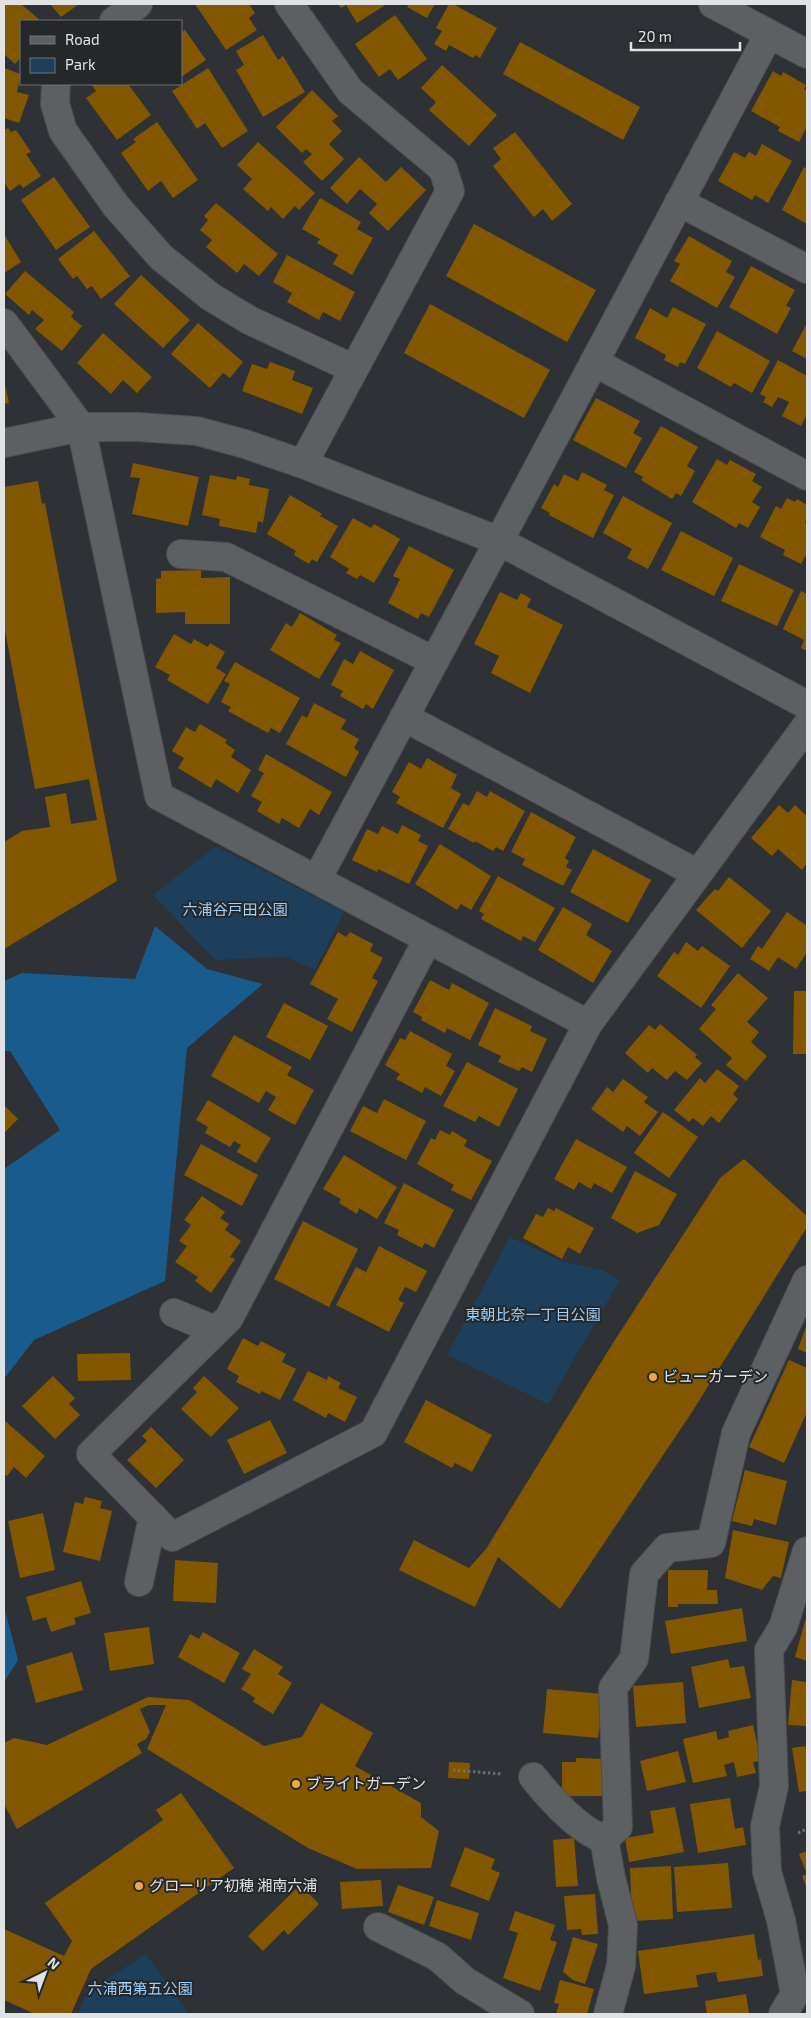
<svg xmlns="http://www.w3.org/2000/svg" width="811" height="2018" viewBox="0 0 811 2018" font-family="'Exo 2','Noto Sans JP',sans-serif">
<style>
.green{fill:#1d3f5c}
.forest{fill:#195b8d}
.building{fill:#835700}
.lines{fill:none;stroke-linecap:round;stroke-linejoin:round}
.minor-casing{stroke:#4b4d50;stroke-width:30}
.path{stroke:#6c6f72;stroke-width:3;stroke-dasharray:2.5 2.5;stroke-linecap:butt}
.minor{stroke:#5c6063;stroke-width:28}
.poi-dot{fill:#eca93b;stroke:#24282b;stroke-width:2}
.labels{text-anchor:middle;stroke-width:4;stroke-linejoin:round;paint-order:stroke}
.park-label{font-size:15px;fill:#9ecefa;stroke:#24282b}
.poi-label{font-size:15px;fill:#e0e2e4;stroke:#24282b;text-anchor:start}
</style>
<rect width="100%" height="100%" fill="#2e3135"/>
<path class="green" d="M216 846 344 912 315 970 286 957 215 960 153 895Z
M510 1237 561 1261 602 1270 620 1280 548 1404 447 1355Z
M146 1954 189 2014H78L88 1991Z"/>
<path class="forest" d="M155 926 207 969 263 984 187 1048 165 1281 34 1340 4 1379V1169L60 1130 10 1051H4V981L22 973 135 979Z
M4 1606 18 1660 4 1682Z"/>
<path class="building" d="M5 4H21L41 21H21V57L15 64 4 54Z
M50 4H79L61 17Z
M195 4H249L255 13 249 18 257 30 226 50Z
M338 4H387L357 23 346 5 341 8Z
M409 4H435L427 18 407 7Z
M449 4H453L497 28 480 58 475 55 473 58 449 45 446 51 434 44 442 31 436 28Z
M395 15 427 59 398 80 390 69 379 77 355 44Z
M185 30 206 60 181 77V33Z
M263 35 278 60 283 56 305 92 263 117 236 70 244 65 236 51Z
M520 42 640 107 623 140 503 74Z
M442 65 497 115 469 146 429 110 436 102 421 88Z
M4 68 21 74 17 92 29 95 19 123 4 118Z
M208 68 248 131 222 148 205 123 197 129 172 91Z
M773 71 781 76 783 72 806 85 804 89 807 91V126L799 142 778 131 780 127 751 111Z
M91 84H128L151 115 117 140 86 98 96 91Z
M312 90 338 116 332 121 342 131 329 144 344 159 322 181 303 162 312 154 306 149 302 153 276 127Z
M157 122 198 180 173 198 161 181 148 191 121 153 136 142 133 139Z
M8 128 11 132 16 130 31 152 26 154 41 176 23 188 20 184 10 191 4 182V130Z
M515 132 572 204 552 221 543 209 534 217 493 166 501 159 493 148Z
M258 142 315 193 299 210 295 206 283 219 271 207 268 211 243 189 252 179 237 165Z
M762 144 792 161 768 203 755 195 752 200 718 181 734 152 745 158 749 152 756 156Z
M359 157 386 182 401 167 426 190 388 231 369 213 377 204 360 189 347 204 330 188Z
M804 167 807 169V224L782 210Z
M54 177 90 227 56 250 21 200Z
M320 198 361 222 357 229 373 238 352 275 333 264 338 255 317 243 320 239 302 229Z
M216 203 278 254 259 276 244 264 237 273 206 247 212 240 200 230 208 220 204 216Z
M474 224 596 290 567 342 446 276Z
M94 231 130 276 101 299 92 286 87 289 77 276 73 279 58 259Z
M4 234 21 262 4 273Z
M689 236 732 261 726 272 735 277 717 308 670 281 680 264 674 261Z
M287 255 355 292 340 321 323 312 319 320 287 302 292 293 273 282Z
M751 266 795 290 786 306 791 308 777 334 729 307Z
M25 271 74 312 71 317 82 326 62 351 35 329 44 320 32 310 29 315 5 294Z
M141 275 190 320 163 348 114 304Z
M430 304 550 370 524 418 404 353Z
M673 307 706 324 685 364 680 362 678 367 664 360 666 355 635 338 650 308 667 318Z
M198 323 243 362 230 378 223 373 210 388 171 354Z
M807 323V359L792 351Z
M717 331 770 361 752 393 734 383 731 387 697 368Z
M103 333 152 377 137 393 123 380 111 394 77 363Z
M778 360 807 376V414L801 426 782 416 789 402 778 397 772 407 763 402 766 397 760 394Z
M270 362 295 371 292 380 313 388 302 414 242 391 252 364 267 369Z
M4 380 9 403 4 404Z
M596 398 640 421 633 433 642 438 626 468 573 440Z
M661 426 698 447 687 466 695 471 681 496 676 493 672 499 641 480 643 477 634 472Z
M717 459 727 465 730 460 756 474 752 481 762 487 752 502 760 507 748 528 739 523 736 528 692 502Z
M133 463 199 477 188 526 132 514 140 478 130 477Z
M582 472 607 485 604 490 614 495 593 538 549 515 550 513 541 508 554 484 558 487 564 474 578 481Z
M210 475 236 480 237 476 250 479 249 485 269 489 263 523 258 521 256 533 219 526 220 519 202 515Z
M38 481 42 504 45 503 117 881 4 949V842L22 831 50 827 45 797 66 793 71 824 97 820 89 779 35 789 4 625V487Z
M290 495 322 514 320 516 338 526 317 562 312 559 309 564 294 555 296 551 267 534Z
M623 496 672 523 648 569 627 558 632 549 603 533Z
M787 498 795 502 797 499 807 505V518L805 523 807 524V553L801 564 783 555 785 550 760 537 776 506 781 509Z
M353 518 371 528 374 524 400 539 374 583 360 575 357 579 346 573 349 569 330 557Z
M681 531 733 558 714 596 661 570Z
M409 546 454 570 429 617 421 613 418 619 388 603 400 579 393 576Z
M739 564 794 590 777 626 721 601Z
M201 570V578L230 577V624H185V612L156 613V579L161 578V571Z
M801 591 807 594V651L801 648 804 640 783 629Z
M500 592 517 600 521 593 531 599 527 607 563 625 530 693 491 673 499 656 474 644Z
M300 613 337 635 334 640 341 643 319 679 270 650 286 623 292 627Z
M174 634 191 644 194 639 208 647 210 643 225 652 216 668 226 674 208 704 167 680 170 675 155 667Z
M360 651 394 670 373 709 366 704 363 709 340 696 343 691 331 685 344 659 353 664Z
M235 662 300 698 280 733 271 728 268 733 228 711 231 707 221 702 230 684 224 681Z
M314 703 346 720 341 729 359 739 354 748 359 752 346 777 286 744 302 715 307 718Z
M200 724 227 740 225 743 235 750 231 757 251 770 238 793 216 779 211 788 178 768 184 758 172 751 186 727 195 732Z
M266 754 332 792 319 815 310 809 299 828 282 818 279 824 257 811 262 802 251 796 264 773 258 770Z
M427 758 457 775 451 788 461 794 443 828 396 803 400 797 392 792 409 762 421 769Z
M477 791 487 797 490 791 525 811 503 851 496 847 493 851 475 841 474 843 448 829 463 803 469 806Z
M779 805 788 813 795 805 807 816V863L802 870 778 849 772 856 751 838Z
M531 812 576 837 565 858 569 861 566 867 572 870 563 886 522 865 525 859 511 852Z
M402 825 421 835 418 841 428 846 409 884 378 869 377 872 352 860 367 829 378 834 382 826 398 834Z
M440 844 491 876 471 910 461 904 457 910 415 884Z
M593 849 651 880 628 923 570 892Z
M498 876 555 908 535 942 523 936 521 941 481 919 484 914 479 911Z
M729 877 771 911 742 948 696 910 715 889 718 891Z
M563 907 592 924 586 935 612 951 593 983 538 950Z
M787 912 807 926V952L796 969 778 957 769 971 750 959 758 946 762 949Z
M338 932 346 937 350 932 373 944 370 951 383 958 372 978 378 981 352 1032 327 1019 338 999 310 984Z
M686 942 698 951 702 946 730 966 701 1008 657 976 674 952 678 955Z
M738 973 768 998 747 1022 759 1032 751 1042 767 1056 746 1081 726 1065 732 1058 699 1029 716 1009 711 1005Z
M430 980 449 990 452 983 489 1003 470 1040 447 1028 445 1033 421 1020 422 1017 413 1012Z
M794 991H807V1054H793Z
M284 1003 328 1026 310 1060 266 1037Z
M495 1008 532 1026 530 1031 547 1039 532 1072 522 1067 519 1071 498 1062 501 1056 478 1045Z
M660 1024 697 1055 695 1057 702 1063 687 1080 675 1071 667 1080 652 1068 648 1073 625 1053 649 1025 655 1030Z
M410 1031 452 1054 446 1066 455 1071 441 1096 425 1087 422 1093 396 1079 400 1074 385 1065 400 1038 405 1040Z
M234 1035 292 1067 287 1075 314 1090 295 1125 268 1110 276 1097 266 1091 259 1103 211 1076Z
M467 1062 518 1089 499 1127 479 1116 475 1122 443 1106Z
M717 1069 739 1086 733 1094 738 1099 719 1123 711 1116 703 1126 693 1118 689 1122 674 1110 700 1078 705 1083Z
M623 1079 648 1097 644 1102 658 1112 640 1136 627 1126 623 1132 591 1109 607 1087 613 1092Z
M384 1099 426 1121 406 1160 350 1131 363 1106 377 1113Z
M208 1100 271 1138 256 1163 237 1152 241 1145 234 1141 230 1147 205 1133 208 1127 196 1120Z
M4 1105 18 1119 4 1133Z
M663 1112 698 1137 669 1178 634 1153Z
M440 1130 450 1135 452 1131 467 1140 464 1146 492 1161 471 1200 451 1190 454 1185 417 1164 431 1138 435 1140Z
M576 1139 627 1167 612 1193 594 1183 591 1189 579 1182 574 1190 554 1179Z
M201 1144 258 1175 242 1206 184 1175Z
M344 1155 397 1187 377 1219 359 1208 357 1214 339 1203 341 1199 323 1189Z
M744 1159 807 1216V1227L692 1412 560 1609 498 1557 475 1607 399 1570 414 1540 469 1568 486 1549 613 1343 720 1178Z
M635 1171 677 1194 659 1225 637 1233 611 1218Z
M404 1183 454 1210 434 1248 425 1243 422 1248 397 1235 399 1230 384 1223Z
M202 1196 225 1212 220 1218 229 1224 225 1230 241 1241 230 1257 235 1259 211 1293 195 1281 198 1277 175 1262 187 1246 179 1241 191 1225 184 1220Z
M548 1208 554 1211 556 1208 594 1228 580 1254 568 1247 562 1259 523 1238 536 1214 543 1217Z
M303 1221 358 1249 329 1307 274 1279Z
M379 1246 427 1271 416 1292 405 1287 398 1300 404 1303 389 1332 336 1305 356 1267 366 1272Z
M807 1324V1353L798 1349Z
M243 1338 258 1346 261 1341 286 1354 282 1362 296 1369 280 1400 261 1391 260 1394 236 1382 239 1376 227 1369Z
M130 1353 131 1380 78 1381 77 1354Z
M789 1360 807 1368V1412L784 1463 749 1447Z
M308 1371 327 1380 328 1376 341 1383 338 1388 357 1397 345 1422 328 1413 326 1418 293 1400Z
M53 1376 75 1398 69 1404 80 1415 55 1439 22 1406Z
M204 1376 239 1408 211 1437 181 1409 197 1392 193 1388Z
M426 1400 492 1435 472 1472 455 1463 452 1468 404 1442Z
M4 1420 45 1456 26 1478 14 1467 7 1476 4 1473Z
M270 1420 287 1453 244 1474 227 1440Z
M151 1427 184 1460 156 1488 127 1460 147 1441 142 1436Z
M745 1470 787 1481 776 1525 754 1519 752 1526 732 1521Z
M85 1497 102 1501 100 1508 112 1511 100 1561 63 1552 75 1502 83 1504Z
M43 1513 55 1570 20 1578 8 1521Z
M733 1530 789 1542 781 1578 773 1576 762 1590 725 1578Z
M175 1560 218 1563 216 1603 173 1601Z
M668 1570H708L707 1590H717L718 1604H678V1607H668Z
M81 1581 91 1613 74 1618 76 1624 51 1632 46 1617 33 1621 26 1597Z
M742 1608 747 1641 671 1654 665 1621Z
M807 1614V1661L795 1657Z
M149 1627 154 1664 110 1671 104 1633Z
M203 1632 240 1653 224 1683 178 1657 190 1634 199 1639Z
M254 1649 283 1667 278 1674 292 1683 273 1714 253 1702 255 1698 241 1689 251 1674 242 1669Z
M72 1652 83 1690 36 1703 26 1666Z
M728 1659 730 1668 744 1666 751 1698 699 1708 691 1667Z
M792 1680 807 1682V1726L788 1725Z
M683 1682 686 1723 636 1727 633 1686Z
M547 1689 603 1694 598 1738 543 1733Z
M148 1697 189 1700 264 1746 302 1737 321 1703 373 1733 355 1766 421 1803V1817L439 1831 431 1868 357 1869 308 1848 147 1749 166 1705H149L140 1709 150 1732 146 1739 137 1744 142 1753 17 1829 4 1804V1743L14 1738 47 1745Z
M753 1725 761 1761 753 1762 756 1773 737 1777 734 1762 724 1765 727 1776 693 1783 683 1739 716 1731 718 1740 729 1737 728 1731Z
M805 1746 807 1752V1791L799 1792 792 1748Z
M678 1751 686 1782 647 1791 640 1761Z
M576 1758 608 1759V1796H562V1762H576Z
M449 1762 470 1763 469 1779 448 1778Z
M181 1793 234 1868 91 1969 71 2014H35L4 2000V1929L64 1956 72 1941 45 1903 163 1820 156 1810Z
M730 1798 735 1829 743 1827 746 1845 698 1853 690 1804Z
M675 1807 684 1852 629 1862 625 1838 654 1833 650 1811Z
M574 1838 578 1886 556 1887 553 1840Z
M465 1847 495 1859 491 1869 500 1873 489 1901 450 1886Z
M807 1851V1889L802 1876 807 1874 799 1854Z
M728 1863 732 1908 677 1912 674 1867Z
M671 1866 673 1919 632 1921 630 1868Z
M381 1880 383 1906 342 1909 340 1882Z
M300 1885 319 1904 288 1935 284 1930 263 1951 248 1936Z
M398 1885 434 1897 424 1925 388 1912Z
M595 1894 598 1934 582 1935 581 1929 567 1930 564 1896Z
M437 1900 479 1913 471 1940 429 1926Z
M515 1911 555 1925 550 1940 557 1942 540 1991 503 1978 518 1933 509 1930Z
M754 1934 758 1960 761 1959 763 1976 718 1982 716 1972 696 1975 698 1987 644 1994 638 1951Z
M573 1937 598 1944 585 1984 573 1980 563 1972Z
M560 1980 594 1989 587 2014H556L559 2004 554 2003Z
M746 1994 749 2014H707L705 2001Z"/>
<g class="lines">
<g class="minor-casing">
<path id="minor" d="M289 4 350 91 443 169 450 191 303 464
M713 4 807 54
M114 21 138 4
M56 84 55 104 63 131 116 206 161 257 211 297 249 320 354 369
M679 202 807 269
M4 323 81 427 159 796 588 1024
M594 362 807 476
M4 443 81 427H138L197 431 245 444 303 464 499 541 807 705
M181 554 226 557 434 661
M404 717 698 874
M317 879 499 541 769 34
M428 939 229 1318 91 1454 172 1537 373 1433 588 1024 807 725
M174 1313 215 1330
M139 1582 153 1517
M533 1777C550 1798 578 1830 604 1839
M378 1927 438 1957 465 1981 520 2014
M608 2014 621 1966 623 1925 611 1878 604 1839 618 1827 613 1688 634 1659 644 1574 667 1548 711 1543 736 1433 807 1280
M783 2014 795 1994 781 1920 767 1872 765 1826 774 1786 769 1650 783 1627 807 1551"/>
</g>
<path class="path" d="M453 1770 502 1774
M798 1833 807 1829"/>
<use href="#minor" class="minor"/>
</g>
<g class="poi-dot">
<circle cx="653" cy="1377" r="5"/>
<circle cx="296" cy="1784" r="5"/>
<circle cx="139" cy="1886" r="5"/>
</g>
<g class="labels">
<g class="park-label">
<text x="235" y="915">六浦谷戸田公園</text>
<text x="533" y="1320">東朝比奈一丁目公園</text>
<text x="140" y="1994">六浦西第五公園</text>
</g>
<g class="poi-label">
<text x="663" y="1382">ビューガーデン</text>
<text x="306" y="1789">ブライトガーデン</text>
<text x="149" y="1891">グローリア初穂 湘南六浦</text>
</g>
</g>
<rect width="811" height="2018" fill="none" stroke="#e0e2e4" stroke-width="10"/>
<rect x="20" y="20" width="162" height="65" fill="#24282b" stroke="#6f7275"/>
<rect x="30" y="36" width="25" height="8" fill="#5c6063" stroke="#6f7275"/>
<text x="65" y="45" font-size="15" fill="#e0e2e4">Road</text>
<rect x="30" y="58" width="25" height="15" fill="#1d3f5c" stroke="#6f7275"/>
<text x="65" y="70" font-size="15" fill="#e0e2e4">Park</text>
<g transform="translate(45 1973) rotate(42)" stroke="#24282b" stroke-width="4" paint-order="stroke">
<path d="M0-4L9 19L0 12L-9 19Z" fill="#e0e2e4"/>
<text y="-8" font-size="14" font-weight="bold" text-anchor="middle" fill="#e0e2e4">N</text>
</g>
<path d="M631 42v8h109v-8" fill="none" stroke="#e0e2e4" stroke-width="2.5"/>
<text x="638" y="42" font-size="15" fill="#e0e2e4" stroke="#24282b" stroke-width="4" paint-order="stroke">20 m</text>
</svg>
